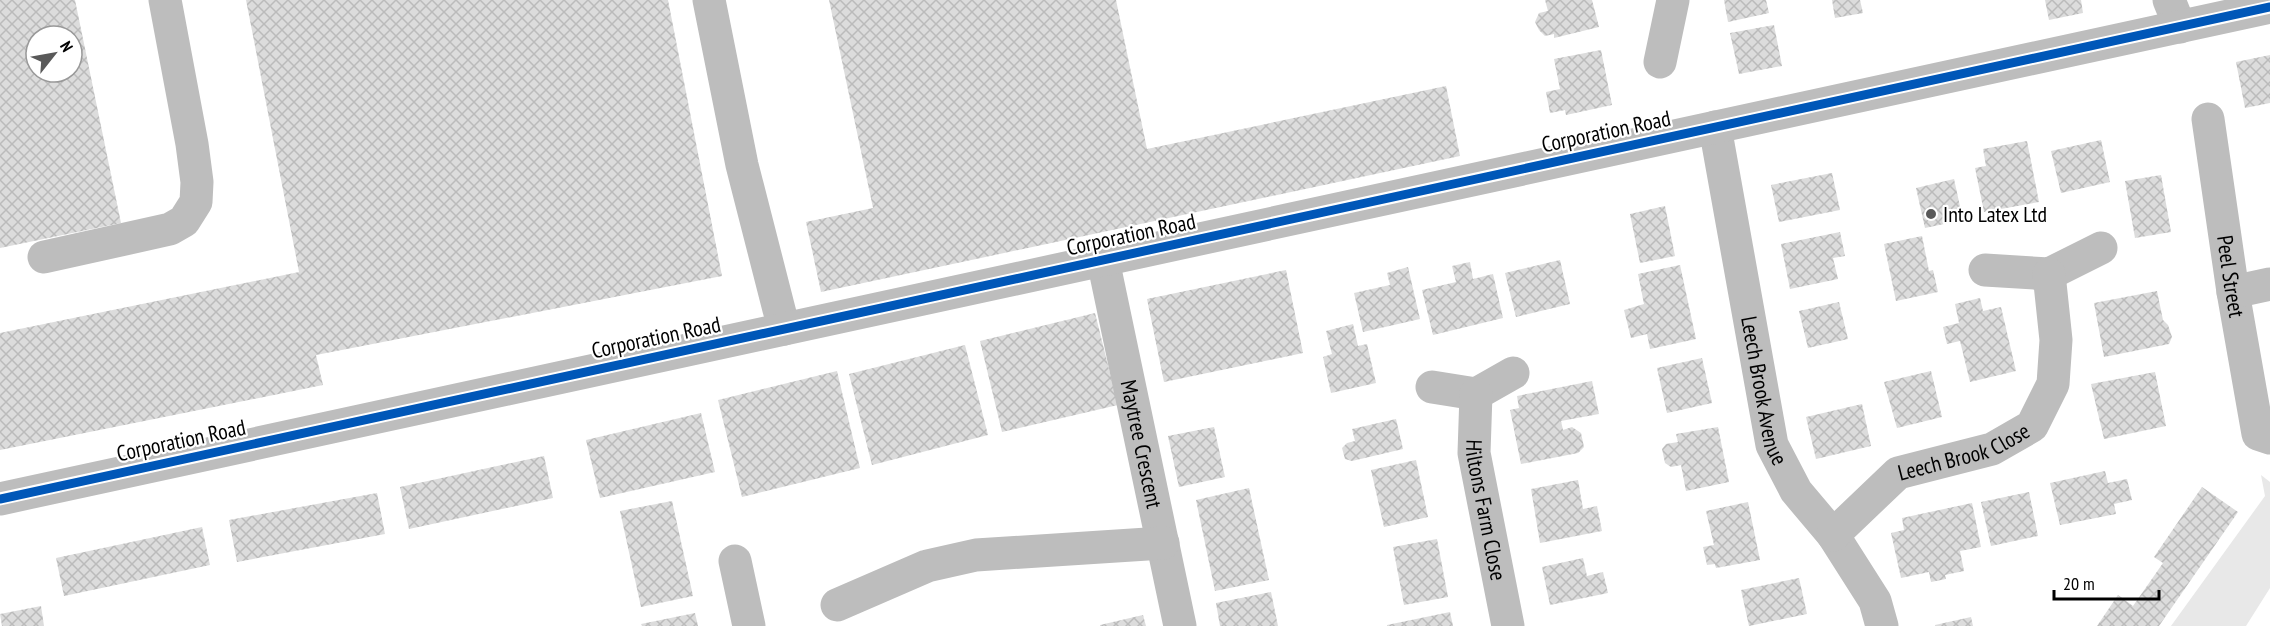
<svg xmlns="http://www.w3.org/2000/svg" width="2270" height="626" viewBox="0 0 2270 626" font-family="'PT Sans Narrow',sans-serif">
<style>
.green{fill:#e8e8e8}
.building{fill:url(#building-cross-hatch);fill-rule:evenodd}
.lines{fill:none;stroke-linecap:round;stroke-linejoin:round}
.minor{stroke:#bdbdbd;stroke-width:33}
.cycleway-casing{stroke:#fff;stroke-width:13}
.cycleway{stroke:#0057b8;stroke-width:9}
.poi-dot{fill:#595959;stroke:#fff;stroke-width:2}
.labels{text-anchor:middle;stroke-width:4.5;stroke-linejoin:round;paint-order:stroke}
.street-label{font-size:22px;fill:#000;stroke:#fff}
.poi-label{font-size:22px;fill:#000;stroke:#fff;text-anchor:start}
</style>
<defs>
<pattern id="building-cross-hatch" width="8" height="8" patternUnits="userSpaceOnUse" patternTransform="scale(1.5)"><rect width="8" height="8" fill="#dcdcdc"/><path d="M0 0l8 8M0 8l8-8" fill="none" stroke="#bbb"/></pattern>
</defs>
<rect width="100%" height="100%" fill="#fff"/>
<path class="green" d="M2261 475 2270 482V588L2246 626H2171L2265 496Z"/>
<path class="building" d="M0 0H75L121 223 0 248ZM36 36H72V72H36Z
M246 0H668L722 276 316 355 323 385 0 450V333L299 272Z
M829 0H1116L1147 149 1446 86 1460 156 821 292 806 222 873 208Z
M1545 0H1592L1599 27 1554 38V34L1545 36 1539 30 1535 22 1539 13 1548 11Z
M1724 0H1766L1769 13 1728 22Z
M1832 0H1860L1863 13 1835 18Z
M2045 0H2081L2083 13 2049 20Z
M1774 25 1782 66 1739 74 1730 33Z
M1601 50 1612 105 1566 115 1565 110 1550 113 1546 92 1560 89 1554 59Z
M2270 55V103L2245 108 2236 62Z
M2101 140 2110 182 2061 193 2051 151Z
M2027 141 2039 202 1984 212 1975 168 1986 166 1983 149Z
M1832 173 1840 210 1779 222 1771 185Z
M2161 175 2171 232 2135 238 2125 181Z
M1954 179 1963 220 1925 228 1916 188Z
M1665 206 1675 256 1640 263 1630 214Z
M1840 232 1845 256 1833 258 1838 279 1790 289 1781 244Z
M1922 236 1929 271 1933 270 1938 292 1896 301 1884 244Z
M1560 260 1570 304 1516 317 1505 273Z
M1470 262 1473 279 1493 274 1503 318 1433 335 1422 290 1456 282 1452 266Z
M1680 265 1696 339 1650 349 1647 334 1631 338 1624 310 1644 304 1638 274Z
M1408 267 1420 319 1363 332 1354 293 1390 285 1387 273Z
M1286 270 1303 353 1164 382 1147 299Z
M2157 291 2163 320 2168 325 2172 337 2169 344 2104 357 2094 303Z
M1980 298 1983 311 2001 307 2016 371 1970 382 1960 341 1947 344 1943 327 1959 323 1955 304Z
M1839 302 1848 339 1808 348 1799 311Z
M1095 313 1118 405 1002 432 980 341Z
M1353 324 1358 346 1367 344 1376 383 1331 393 1323 357 1332 354 1326 331Z
M965 345 988 435 872 465 849 374Z
M1702 358 1712 403 1667 413 1657 368Z
M837 371 860 468 742 497 718 400Z
M1931 371 1942 417 1897 428 1884 382Z
M2155 372 2166 426 2104 439 2091 384Z
M1592 381 1599 414 1561 421 1563 430 1572 427 1581 433 1584 447 1578 453 1521 464 1510 410 1519 408 1517 396Z
M1862 404 1871 446 1816 459 1806 417Z
M701 413 715 472 600 498 586 440Z
M1396 419 1403 449 1352 461 1345 459 1342 448 1347 443 1355 441 1352 429Z
M1214 427 1225 477 1179 487 1168 436Z
M1718 427 1729 482 1686 491 1681 465 1671 467 1665 463 1662 449 1666 444 1678 442 1676 434Z
M544 456 553 498 409 529 400 487Z
M1416 460 1428 517 1384 527 1371 470Z
M2105 471 2108 483 2127 479 2132 500 2114 504 2116 514 2060 525 2050 483Z
M1578 480 1583 509 1597 506 1602 531 1540 543 1531 489Z
M2202 487 2238 512 2159 626H2097L2118 595 2133 606 2163 563 2154 557Z
M1249 488 1269 580 1215 591 1196 500Z
M2029 492 2038 536 1991 546 1981 502Z
M377 493 385 534 237 562 229 520Z
M672 501 693 596 641 607 620 511Z
M1748 502 1760 560 1716 568 1715 564 1707 565 1703 547 1714 545 1706 511Z
M1972 503 1981 547 1960 551 1964 571 1945 575 1946 579 1931 582 1929 572 1901 578 1891 533 1904 530 1902 518Z
M202 527 210 565 64 596 56 558Z
M1437 539 1448 597 1404 605 1393 547Z
M1583 558 1587 576 1603 572 1608 593 1550 605 1542 567Z
M1799 578 1807 614 1749 626 1741 590Z
M1271 592 1278 626H1220L1216 603Z
M41 606 44 626H2L0 614Z
M1450 612 1453 626H1387V625Z
M695 613 698 626H642L641 624Z
M1143 615 1146 626H1100V625Z
M1971 617 1973 626H1935V625Z"/>
<g class="lines">
<g class="minor">
<path d="M709 0 742 165 784 329"/>
<path d="M2169 0 2180 27"/>
<path d="M1660 62 1673 0"/>
<path id="s1" d="M2208 119 2233 292 2258 434 2270 438"/>
<path id="s2" d="M1715 127 1772 445 1796 491 1833 535 1875 601 1882 626"/>
<path d="M44 257 170 229 184 221 196 202 197 182 192 144 165 0"/>
<path id="s3" d="M1103 260 1180 626"/>
<path d="M1985 270 2049 274 2101 248"/>
<path d="M2233 292 2270 284"/>
<path d="M1432 387 1476 394 1513 373"/>
<path id="s4" d="M1476 394 1474 453 1508 626"/>
<path d="M0 499 2270 7"/>
<path id="s5" d="M1833 535 1898 473 1992 449 2032 426 2053 384 2056 340 2049 274"/>
<path d="M735 561 749 626"/>
<path d="M837 605 927 566 976 555 1163 543"/>
</g>
<g class="cycleway-casing">
<path id="cycleway" d="M0 499 2270 7"/>
</g>
<use href="#cycleway" class="cycleway"/>
</g>
<circle class="poi-dot" cx="1931" cy="214" r="6"/>
<g class="labels">
<g class="street-label">
<text transform="translate(1606 131) rotate(-12)" y="8">Corporation Road</text>
<text transform="translate(1131 234) rotate(-12)" y="8">Corporation Road</text>
<text dy="8" stroke="none"><textPath href="#s1" startOffset="159">Peel Street</textPath></text>
<text transform="translate(656 337) rotate(-12)" y="8">Corporation Road</text>
<text dy="8" stroke="none"><textPath href="#s2" startOffset="268">Leech Brook Avenue</textPath></text>
<text transform="translate(181 440) rotate(-12)" y="8">Corporation Road</text>
<text dy="8" stroke="none"><textPath href="#s3" startOffset="188">Maytree Crescent</textPath></text>
<text dy="8" stroke="none"><textPath href="#s5" startOffset="159">Leech Brook Close</textPath></text>
<text dy="8" stroke="none"><textPath href="#s4" startOffset="117">Hiltons Farm Close</textPath></text>
</g>
<g class="poi-label">
<text x="1943" y="222">Into Latex Ltd</text>
</g>
</g>
<g transform="translate(54 54) rotate(59)"><circle r="28" fill="#ffffff" stroke="#999999" stroke-width="1.5"/>
<path d="M0-4.5L10 22L0 15L-10 22Z" fill="#595959"/>
<text y="-9" font-size="16" font-weight="bold" text-anchor="middle" fill="#000000">N</text>
</g>
<path d="M2054 590v9h105v-9" fill="none" stroke="#000000" stroke-width="3"/>
<text x="2063" y="590" font-size="18" fill="#000000" stroke="#ffffff" stroke-width="4.5" paint-order="stroke">20 m</text>
</svg>
